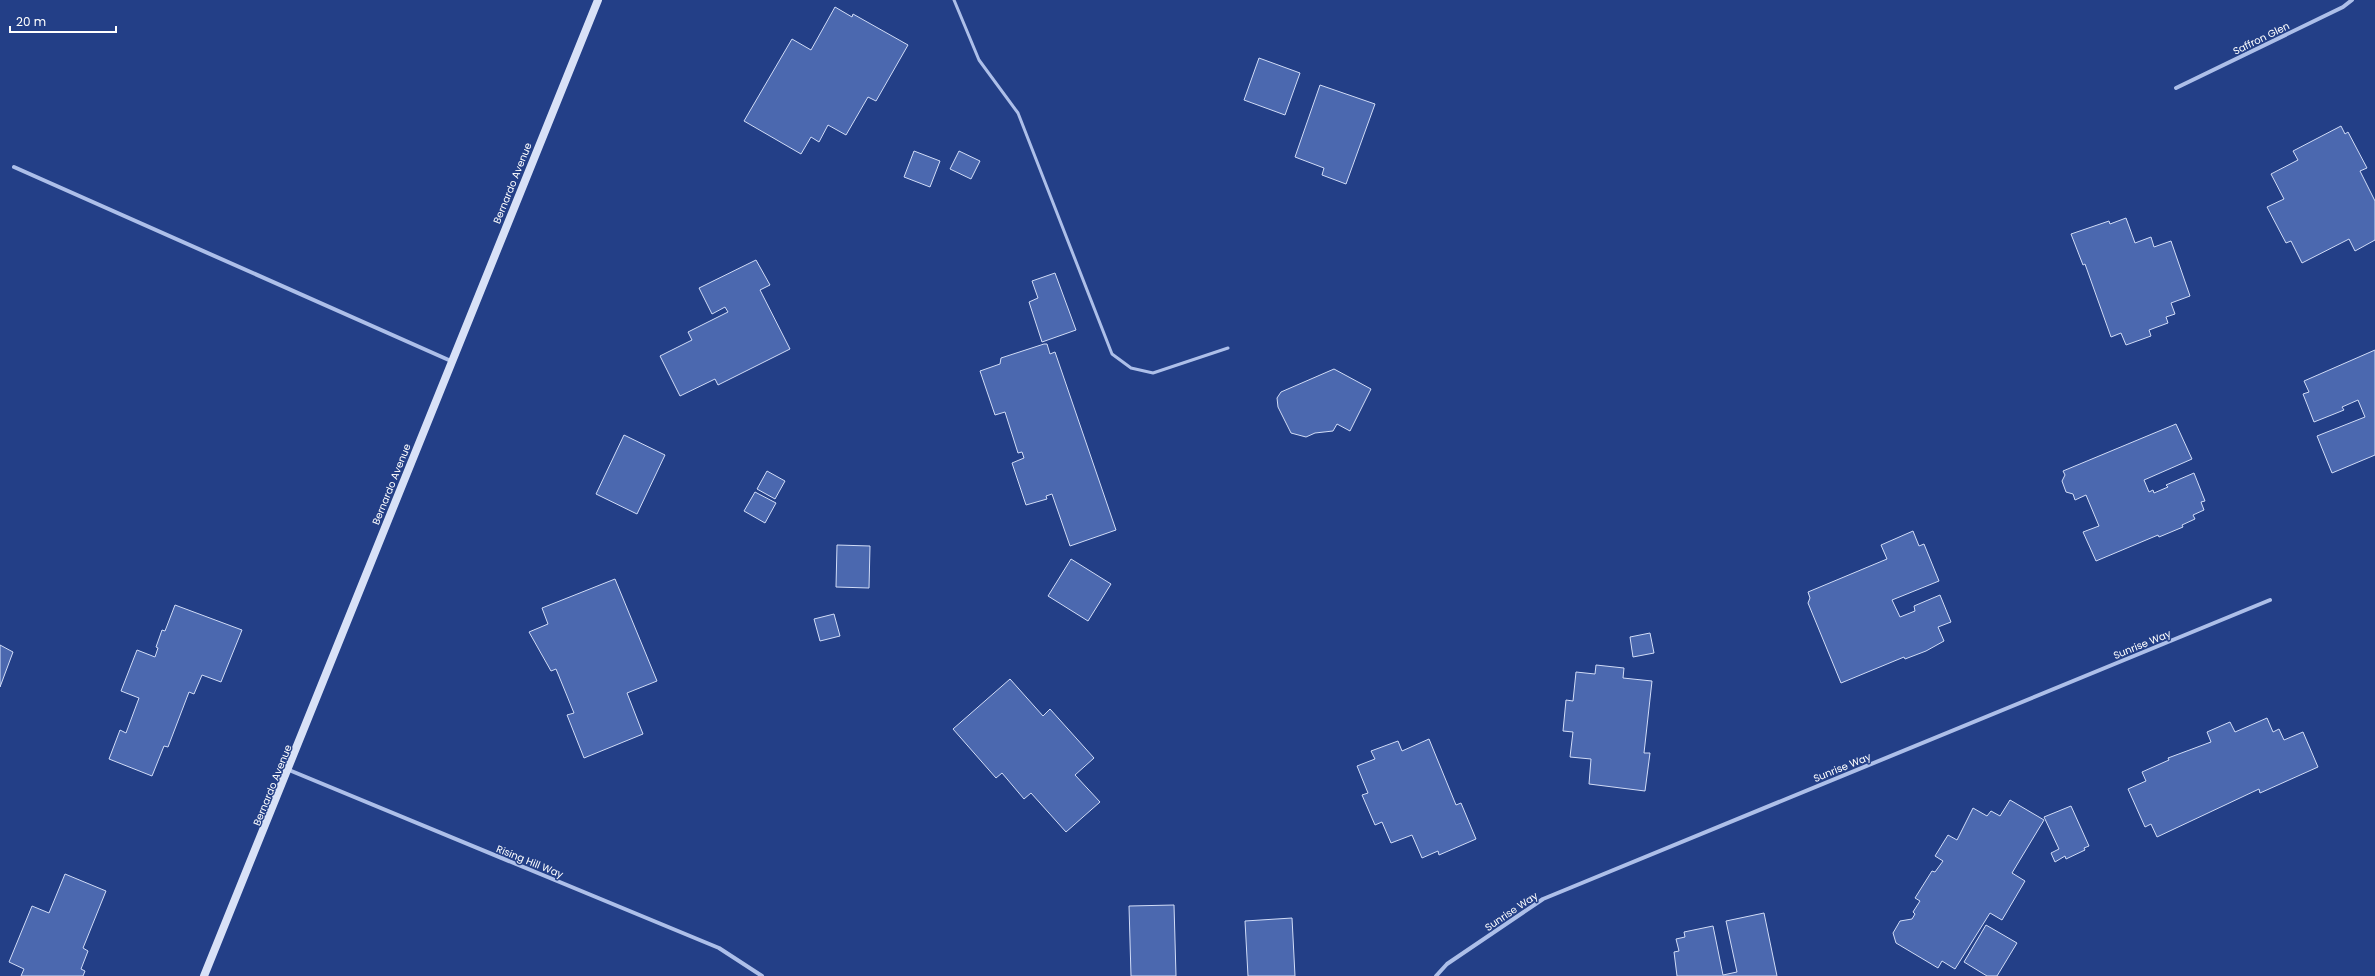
<svg xmlns="http://www.w3.org/2000/svg" width="2375" height="976" viewBox="0 0 2375 976" font-family="Poppins,sans-serif">
<style>
.building{fill:#4b68af;stroke:#d1dcf7}
.lines{fill:none;stroke-linecap:round;stroke-linejoin:round}
.lane{stroke:#adbfe9;stroke-width:3}
.street{stroke:#adbfe9;stroke-width:4}
.secondary{stroke:#d8e1f7;stroke-width:8}
.labels{text-anchor:middle;stroke-width:3;stroke-linejoin:round;paint-order:stroke}
.street-label{font-size:10px;fill:#fff;stroke:#233f87}
</style>
<rect width="100%" height="100%" fill="#233f87"/>
<path class="building" d="M835 7 852 17 853 14 908 45 876 101 868 97 846 135 828 125 819 142 811 137 801 154 744 121 792 39 811 50Z
M1259 58 1300 73 1285 115 1244 100Z
M1320 85 1375 104 1346 184 1322 175 1324 168 1295 157Z
M2341 126 2345 134 2348 132 2367 168 2360 171 2375 201V240L2355 251 2349 239 2302 263 2291 241 2286 243 2267 207 2284 199 2271 174 2298 160 2293 151Z
M914 151 940 161 930 187 904 177Z
M959 151 980 161 971 179 950 169Z
M2126 218 2135 243 2151 237 2154 247 2171 241 2190 296 2171 303 2175 314 2166 317 2168 323 2149 330 2151 336 2126 345 2121 333 2111 337 2085 264 2083 265 2071 234 2109 221 2110 224Z
M756 260 770 285 760 290 790 349 718 385 715 379 680 396 660 356 692 340 688 332 728 312 725 307 712 314 699 288Z
M1055 273 1076 330 1042 342 1029 302 1038 298 1032 281Z
M1044 344H1047L1050 354 1055 352 1116 530 1070 546 1052 494 1046 496 1047 499 1026 505 1012 463 1024 458 1022 452 1018 453 1005 412 995 415 980 371 1000 364 1001 358Z
M2375 350V455L2332 473 2317 436 2365 417 2358 400 2342 407 2344 410 2314 422 2303 394 2309 392 2304 381Z
M1334 369 1371 389 1350 431 1337 424 1333 431 1315 433 1306 437 1291 433 1278 407 1277 398 1281 392Z
M2176 424 2192 459 2144 480 2149 492 2153 490 2154 493 2168 487 2166 485 2194 473 2205 501 2201 502 2204 510 2193 515 2195 519 2182 525 2183 527 2159 537 2158 535 2096 561 2083 532 2099 526 2086 495 2075 500 2073 494 2066 492 2062 481 2065 475 2063 471Z
M624 435 665 455 637 514 596 494Z
M767 471 785 481 775 499 757 489Z
M755 492 776 503 765 523 744 511Z
M1913 531 1919 546 1924 544 1939 581 1892 600 1900 617 1915 611 1914 606 1940 595 1951 622 1938 627 1944 641 1926 651 1905 659 1904 657 1841 683 1808 603 1810 598 1808 592 1887 559 1881 545Z
M837 545 870 546 869 588 836 587Z
M1071 559 1111 584 1088 621 1048 596Z
M615 579 657 681 627 693 643 734 584 758 567 715 574 713 556 669 551 671 529 632 548 624 542 608Z
M175 605 242 630 221 682 202 675 194 694 189 692 168 747 164 746 152 776 109 759 120 730 126 733 139 698 121 691 137 650 155 657 158 648 156 647 162 630 165 631Z
M834 614 840 636 820 641 814 619Z
M1650 633 1654 653 1633 657 1630 637Z
M0 645 13 652 0 687Z
M1596 665 1624 668 1623 678 1652 681 1644 753H1650L1645 791 1589 784 1591 759 1570 757 1573 732 1563 731 1566 700 1573 701 1576 672 1595 674Z
M1010 679 1043 716 1050 709 1094 758 1075 775 1100 802 1066 832 1031 793 1024 799 1002 773 996 778 953 729Z
M2267 718 2273 732 2279 729 2284 740 2303 732 2318 767 2260 793 2259 789 2157 837 2151 824 2145 827 2128 789 2146 781 2142 772 2169 760 2168 758 2211 742 2207 732 2230 722 2235 732Z
M1429 739 1456 805 1461 803 1476 839 1439 855 1438 851 1422 858 1412 835 1391 843 1382 822 1375 825 1362 795 1368 793 1357 766 1375 759 1371 751 1398 741 1402 751Z
M2010 800 2044 820 2012 873 2025 881 2002 920 1990 913 1955 969 1942 961 1938 968 1896 943 1893 933 1900 921 1912 919 1915 914 1913 912 1920 901 1915 898 1932 871 1935 872 1943 861 1935 856 1948 835 1957 840 1973 808 1987 816 1991 811 2000 816Z
M2071 806 2089 846 2084 848 2085 850 2066 859 2065 856 2055 862 2051 853 2059 849 2044 817Z
M65 874 106 891 83 948 88 951 81 969 85 971 83 976H21L24 969 9 962 32 906 49 913Z
M1174 905 1176 976H1131L1129 906Z
M1764 913 1777 976H1677L1674 952 1679 951 1676 939 1685 937 1684 932 1713 926 1723 975 1737 972 1726 921Z
M1292 918 1295 976H1248L1245 921Z
M1986 925 2017 943 1997 976H1987L1964 962Z"/>
<g class="lines">
<path class="lane" d="M954 0 979 60 1018 113 1112 354 1131 368 1153 373 1228 348"/>
<path class="street" d="M2176 88 2343 7 2352 0
M14 167 451 361
M289 770 719 948 762 976
M1436 976 1447 964 1543 899 2270 600"/>
<path class="secondary" d="M204 976 598 0"/>
</g>
<g class="labels">
<g class="street-label">
<text transform="translate(2261 38) rotate(-26)" y="4">Saffron Glen</text>
<text transform="translate(512 183) rotate(-68)" y="4">Bernardo Avenue</text>
<text transform="translate(391 484) rotate(-68)" y="4">Bernardo Avenue</text>
<text transform="translate(2142 644) rotate(-22)" y="4">Sunrise Way</text>
<text transform="translate(1842 767) rotate(-22)" y="4">Sunrise Way</text>
<text transform="translate(272 785) rotate(-68)" y="4">Bernardo Avenue</text>
<text transform="translate(530 861) rotate(22)" y="4">Rising Hill Way</text>
<text transform="translate(1511 911) rotate(-34)" y="4">Sunrise Way</text>
</g>
</g>
<path d="M10 26v6h106v-6" fill="none" stroke="#ffffff" stroke-width="2"/>
<text x="16" y="26" font-size="12" fill="#ffffff" stroke="#233f87" stroke-width="3" paint-order="stroke">20 m</text>
</svg>
